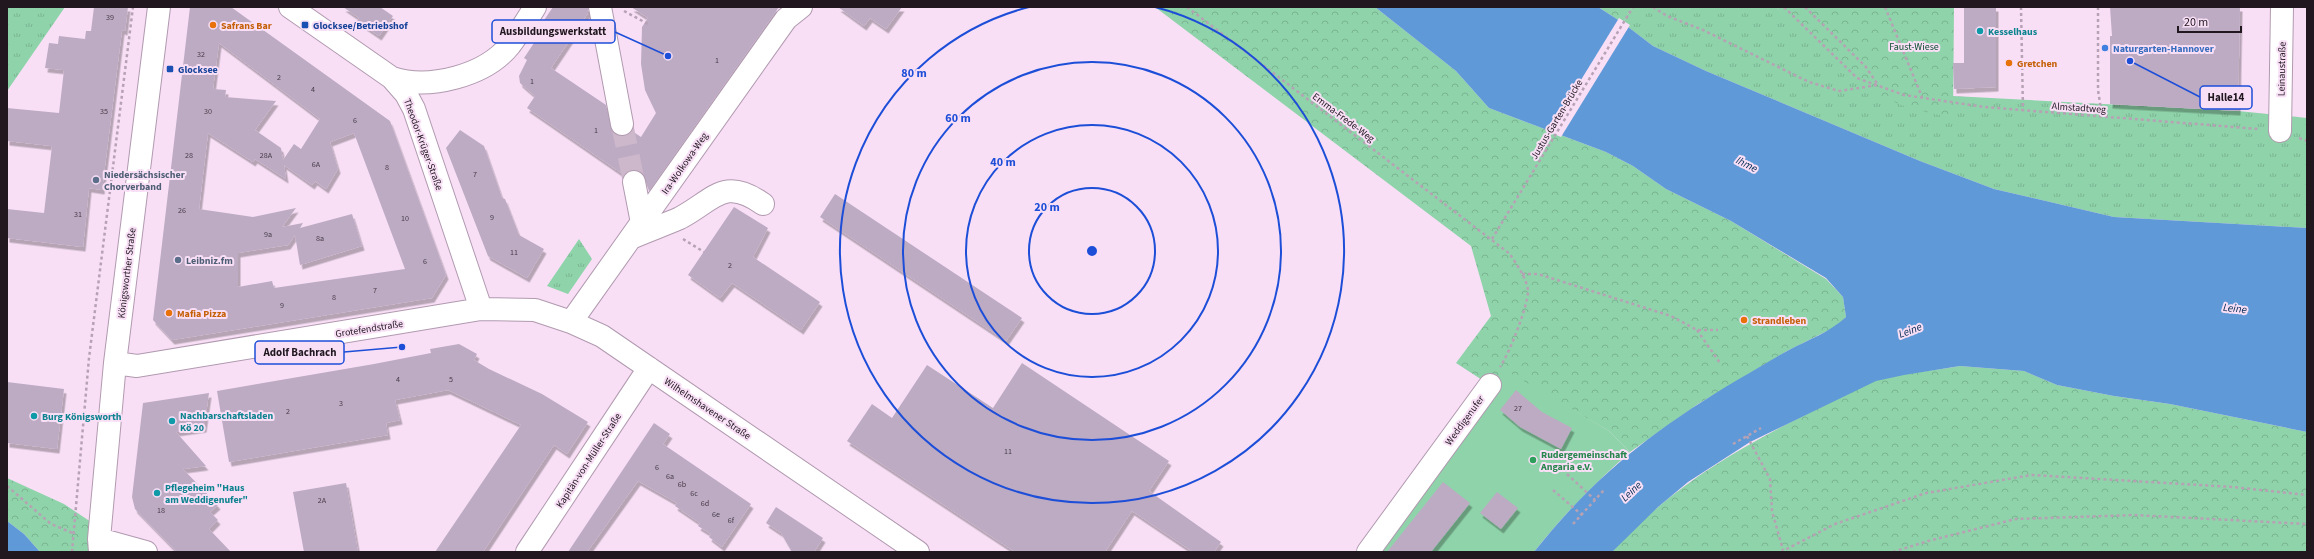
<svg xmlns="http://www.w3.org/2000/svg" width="2314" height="559" viewBox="0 0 2314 559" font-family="'Source Sans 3',sans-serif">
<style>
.grass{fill:url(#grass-tufts)}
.park{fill:url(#park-crowns)}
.pitch{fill:#8ed3a9}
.water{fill:#5f99d7}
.pier{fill:#f8dff6}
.building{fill:#bdabc4;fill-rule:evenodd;filter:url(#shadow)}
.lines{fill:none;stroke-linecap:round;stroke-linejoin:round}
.minor-tunnel{stroke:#cdb7cb;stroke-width:22;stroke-dasharray:22 11;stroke-linecap:butt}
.minor-casing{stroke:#b19ab0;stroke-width:24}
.path{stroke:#b7a2b5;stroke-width:2.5;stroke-dasharray:3 3;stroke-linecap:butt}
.minor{stroke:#fff;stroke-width:22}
.ring{fill:none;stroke:#1d4ed8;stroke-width:2}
.food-dot{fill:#e8710a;stroke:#f8dff6;stroke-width:1.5}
.transit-dot{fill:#1a4fb4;stroke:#f8dff6;stroke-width:1.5}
.culture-dot{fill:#0f9aa8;stroke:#f8dff6;stroke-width:1.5}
.shop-dot{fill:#3f7fe0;stroke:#f8dff6;stroke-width:1.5}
.service-dot{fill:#5c6f8a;stroke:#f8dff6;stroke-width:1.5}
.leisure-dot{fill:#2e9e5b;stroke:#f8dff6;stroke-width:1.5}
.labels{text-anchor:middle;stroke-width:4;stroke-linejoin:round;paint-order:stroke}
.number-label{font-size:8px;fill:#473c48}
.food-label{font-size:10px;font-weight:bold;fill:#c56008;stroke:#f8dff6;text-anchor:start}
.transit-label{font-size:10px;font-weight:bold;fill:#164399;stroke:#f8dff6;text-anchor:start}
.culture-label{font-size:10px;font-weight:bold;fill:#0d838f;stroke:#f8dff6;text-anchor:start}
.park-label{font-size:10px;fill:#0a4e2e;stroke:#f8dff6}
.shop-label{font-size:10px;font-weight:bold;fill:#366cbe;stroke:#f8dff6;text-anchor:start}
.street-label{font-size:10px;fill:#20171f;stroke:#f8dff6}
.service-label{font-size:10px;font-weight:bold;fill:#4e5e75;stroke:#f8dff6;text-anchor:start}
.leisure-label{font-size:10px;font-weight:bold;fill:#27864d;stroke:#f8dff6;text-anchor:start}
.water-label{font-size:11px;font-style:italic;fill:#002a51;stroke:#f8dff6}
.centre{fill:#1d4ed8;stroke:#f8dff6;stroke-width:2}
.ring-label{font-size:12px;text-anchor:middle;font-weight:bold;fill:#1d4ed8;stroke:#f8dff6;stroke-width:4;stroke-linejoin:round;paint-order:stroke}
.leader{fill:none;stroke:#1d4ed8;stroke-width:1.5}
.callout-dot{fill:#1d4ed8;stroke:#f8dff6;stroke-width:1.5}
.callout{fill:#f8dff6;stroke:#1d4ed8;stroke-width:1.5}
.callout-label{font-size:11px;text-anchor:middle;font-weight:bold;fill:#20171f}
</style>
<defs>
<pattern id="grass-tufts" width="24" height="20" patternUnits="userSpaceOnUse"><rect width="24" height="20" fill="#8ed3a9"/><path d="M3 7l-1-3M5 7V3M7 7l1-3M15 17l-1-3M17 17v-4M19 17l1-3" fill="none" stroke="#7ab491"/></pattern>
<pattern id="park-crowns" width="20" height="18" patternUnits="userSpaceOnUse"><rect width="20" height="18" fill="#8ed3a9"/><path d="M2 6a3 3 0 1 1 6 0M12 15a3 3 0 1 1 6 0" fill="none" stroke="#7ab491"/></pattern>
<filter id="shadow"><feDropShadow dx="2.5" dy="4.5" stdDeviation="0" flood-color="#0004"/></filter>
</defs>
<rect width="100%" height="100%" fill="#f8dff6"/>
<path class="grass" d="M7 7H65L7 91Z
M1632 7H1776L1796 25 1953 117V96L2238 111 2307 118V228L2114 217 1994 189 1920 161 1706 71 1653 46 1623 23Z
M579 239 592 259 568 294 547 286Z"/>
<path class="park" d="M1155 7H1375L1456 71 1489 108 1606 152 1633 166 1666 189 1731 221 1826 279 1843 297 1846 317 1835 327 1787 351 1698 404 1630 452 1609 431 1508 373 1496 389 1456 363 1491 316 1471 246Z
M1598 7H1632L1623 23Z
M1776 7H1954L1953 118 1909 108 1872 93 1853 81Z
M1960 366 2024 371 2057 385 2114 396 2170 404 2307 432V552H1612C1669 487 1742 446 1819 408 1837 399 1857 386 1876 380 1903 373 1933 371 1960 366Z
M7 478 64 504 136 552H40L24 534 7 521Z"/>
<path class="pitch" d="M1508 372 1609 431 1630 452C1595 483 1563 515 1534 552H1378Z"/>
<path class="water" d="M1375 7H1598L1623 23 1653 46 1706 71 1920 161 1994 189 2114 217 2307 228V432L2170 404 2114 396 2057 385 2024 371 1960 366 1904 375 1876 381 1750 442 1688 482 1658 507 1612 552H1534C1594 476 1656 428 1739 379 1755 370 1772 359 1789 350 1808 340 1830 332 1846 317L1843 297 1826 278 1731 221 1666 189 1633 166 1606 152 1489 108 1456 71Z
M7 521 24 534 40 552H7Z"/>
<path class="pier" d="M1619 18 1630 25 1561 137 1549 132Z"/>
<path class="building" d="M94 7H128L125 31 122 30 102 190 89 188 83 247 7 238V209L44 213 52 146 7 141V108L59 113 64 70 45 68 49 43 58 44 59 36 85 39 86 31H91Z
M190 7H231L390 121 446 275 432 298 172 340 153 320ZM219 43 320 119 301 149 294 144 283 160 281 148 255 130 276 101 225 97 226 90 213 89ZM208 133 253 162 255 159 286 179 284 165 312 185 315 181 326 189 338 169 330 142 354 133 405 269 274 288 272 281 238 287V253L288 245 295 235 300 265 362 246 352 214 300 228 303 223 282 227 296 208 253 217 199 209Z
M343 7H380L393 16 379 36 357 21 359 18Z
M553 7H588V13L551 68 606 105 613 132 624 136 632 131 641 137 656 113 645 90 641 64 642 27 648 18 631 7H779L649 191 643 174 632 170 624 175 527 108 535 96 520 83 519 76 527 60 524 58 536 40 532 38Z
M838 7H902L886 29 870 18 864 26Z
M1964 7H1996V87L1954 89 1953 63H1964Z
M2110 7H2240L2238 111 2110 104V36H2112Z
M460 130 484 146 502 198 505 199 519 235 544 249 527 278 488 256 446 148Z
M835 194 1022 318 1006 341 820 217Z
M734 207 768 228 753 257 820 302 801 330 732 283 720 298 688 275Z
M459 344 477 354 474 360 489 369 542 394 588 422 567 454 554 445 483 552H435L521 425 448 390 395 400 400 420 386 423 388 435 229 462 217 391 374 364 431 353 430 349Z
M1022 363 1169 461 1149 491 1221 542 1214 552H1193L1132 511 1105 552H1015L847 441 872 404 892 418 927 365 993 408Z
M7 382 64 389 57 449 7 443Z
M1516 390 1542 412 1572 428 1561 449 1520 427 1500 410Z
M209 393 204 428 176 432 206 466 183 469 218 505 210 512 218 520 209 529 231 552H177L135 509 132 497 143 403Z
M654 423 670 434 663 444 751 504 722 547 709 537 711 534 698 526 700 523 675 506 677 503 638 481 587 552H568Z
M1443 482 1470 503 1431 552H1387Z
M346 483 358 552H304L293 492Z
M1497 492 1518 508 1501 529 1480 513Z
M776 507 823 538 814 552H792L781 533 766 523Z"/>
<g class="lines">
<path class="minor-tunnel" d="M622 124 634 182"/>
<g class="minor-casing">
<path id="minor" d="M290 7 392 78 406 94 414 109 481 309
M600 7 622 124
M392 78C429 90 485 76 510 45 519 33 527 20 535 7
M2280 131 2282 7
M634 182 642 223
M631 238C647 231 664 225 680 218 714 200 724 176 763 204
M571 322 786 19 801 7
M115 363 137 366 481 309 535 310 571 322 602 336 918 552
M99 539 146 552
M100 552 99 539 115 363 159 7
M527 552 649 368
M1368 552 1490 385"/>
</g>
<path class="path" d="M1187 7 1510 254C1516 264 1527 278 1528 291 1528 306 1509 354 1500 367
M1653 7 1667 16 1703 30 1809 82 1839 91 1878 85
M1784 7 1857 78 1904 95 1984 107 2259 129
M1805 7 1866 67 1878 85
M1885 7 1922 97
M2021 7 2023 110
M2098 7V90L2102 116
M624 11 648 24
M2299 138 2307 141
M683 239 704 252
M1492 239 1633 7
M1522 274H1538L1671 316 1697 330H1718
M1697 330 1720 363
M1747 436 1770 479 1772 511 1783 550
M1733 444 1761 428
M1567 474 1595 500
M7 486 51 524 75 534
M1553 490 1582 515
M1573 524 1604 490
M72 552 89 358 133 7
M1781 552 1835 524 1926 493 2032 475 2233 487 2307 495
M1893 552 1928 541 2016 519 2134 515 2307 524"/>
<use href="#minor" class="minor"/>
</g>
<g class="ring">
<circle cx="1092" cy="251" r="63"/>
<circle cx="1092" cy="251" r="126"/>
<circle cx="1092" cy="251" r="189"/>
<path d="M1155 7A252 252 0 1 1 1029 7"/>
</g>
<g class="food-dot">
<circle cx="213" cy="25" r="4"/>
<circle cx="2009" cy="63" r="4"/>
<circle cx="169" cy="313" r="4"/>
<circle cx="1744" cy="320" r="4"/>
</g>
<g class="transit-dot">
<rect x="301" y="21" width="8" height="8" rx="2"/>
<rect x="166" y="65" width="8" height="8" rx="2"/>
</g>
<g class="culture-dot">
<circle cx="1980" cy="31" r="4"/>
<circle cx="34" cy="416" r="4"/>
<circle cx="172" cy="421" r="4"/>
<circle cx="157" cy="493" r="4"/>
</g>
<circle class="shop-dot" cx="2105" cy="48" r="4"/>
<g class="service-dot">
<circle cx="96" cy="180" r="4"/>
<circle cx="178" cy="260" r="4"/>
</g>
<circle class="leisure-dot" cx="1533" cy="460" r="4"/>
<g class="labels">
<g class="number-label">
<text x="110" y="20">39</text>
<text x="201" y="57">32</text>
<text x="717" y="63">1</text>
<text x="279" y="80">2</text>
<text x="532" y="84">1</text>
<text x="313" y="92">4</text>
<text x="104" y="114">35</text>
<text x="208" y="114">30</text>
<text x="355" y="123">6</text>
<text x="596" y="133">1</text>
<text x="189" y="158">28</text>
<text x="266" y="158">28A</text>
<text x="316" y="167">6A</text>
<text x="387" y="170">8</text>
<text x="475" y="177">7</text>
<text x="182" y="213">26</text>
<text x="78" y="217">31</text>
<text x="492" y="220">9</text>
<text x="405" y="221">10</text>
<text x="268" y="237">9a</text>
<text x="320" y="241">8a</text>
<text x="514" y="255">11</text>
<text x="425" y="264">6</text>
<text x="730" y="268">2</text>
<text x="375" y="293">7</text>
<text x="334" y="300">8</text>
<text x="282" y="308">9</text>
<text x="398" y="382">4</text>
<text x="451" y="382">5</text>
<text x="341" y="406">3</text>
<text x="1518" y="411">27</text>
<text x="288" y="414">2</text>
<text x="1008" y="454">11</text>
<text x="657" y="470">6</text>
<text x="670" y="479">6a</text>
<text x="682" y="487">6b</text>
<text x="694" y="496">6c</text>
<text x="322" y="503">2A</text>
<text x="705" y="506">6d</text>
<text x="161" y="513">18</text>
<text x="716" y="517">6e</text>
<text x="731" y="523">6f</text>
</g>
<g class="food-label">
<text x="221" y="29">Safrans Bar</text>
<text x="2017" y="67">Gretchen</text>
<text x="177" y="317">Mafia Pizza</text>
<text x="1752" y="324">Strandleben</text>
</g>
<g class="transit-label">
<text x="313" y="29">Glocksee/Betriebshof</text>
<text x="178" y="73">Glocksee</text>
</g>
<g class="culture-label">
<text x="1988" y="35">Kesselhaus</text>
<text x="180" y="419">Nachbarschaftsladen<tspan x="180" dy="12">Kö 20</tspan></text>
<text x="42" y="420">Burg Königsworth</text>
<text x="165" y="491">Pflegeheim "Haus<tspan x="165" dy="12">am Weddigenufer"</tspan></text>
</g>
<g class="park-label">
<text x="1914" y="50">Faust-Wiese</text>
</g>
<g class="shop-label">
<text x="2113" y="52">Naturgarten-Hannover</text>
</g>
<g class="street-label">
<text transform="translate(2281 69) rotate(-89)" y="4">Leinaustraße</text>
<text transform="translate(2079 107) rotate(4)" y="4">Almstadtweg</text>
<text transform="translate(1344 117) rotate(37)" y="4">Emma-Frede-Weg</text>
<text transform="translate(1556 119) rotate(-59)" y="4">Justus-Garten-Brücke</text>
<text transform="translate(424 144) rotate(70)" y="4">Theodor-Krüger-Straße</text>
<text transform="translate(684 163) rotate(-55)" y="4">Ira-Wolkowa-Weg</text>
<text transform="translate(126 273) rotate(-83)" y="4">Königsworther Straße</text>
<text transform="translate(369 328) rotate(-9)" y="4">Grotefendstraße</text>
<text transform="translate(708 408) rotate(34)" y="4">Wilhelmshavener Straße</text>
<text transform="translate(1464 420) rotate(-54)" y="4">Weddigenufer</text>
<text transform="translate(588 460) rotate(-57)" y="4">Kapitän-von-Müller-Straße</text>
</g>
<g class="service-label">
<text x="104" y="178">Niedersächsischer<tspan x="104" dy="12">Chorverband</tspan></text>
<text x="186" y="264">Leibniz.fm</text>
</g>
<g class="leisure-label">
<text x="1541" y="458">Rudergemeinschaft<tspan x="1541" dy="12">Angaria e.V.</tspan></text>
</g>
<g class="water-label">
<text transform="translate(1747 164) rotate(27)" y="4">Ihme</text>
<text transform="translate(2235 308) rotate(6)" y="4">Leine</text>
<text transform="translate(1910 330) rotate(-21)" y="4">Leine</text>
<text transform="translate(1631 491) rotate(-43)" y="4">Leine</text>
</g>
</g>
<circle cx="1092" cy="251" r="6" class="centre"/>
<g class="ring-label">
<text x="914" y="77">80 m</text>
<text x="958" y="122">60 m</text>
<text x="1003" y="166">40 m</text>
<text x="1047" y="211">20 m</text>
</g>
<path class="leader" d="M668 56L615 32M2130 61L2200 97M402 347L344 352"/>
<g class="callout-dot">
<circle cx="668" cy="56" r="4"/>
<circle cx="2130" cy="61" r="4"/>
<circle cx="402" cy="347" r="4"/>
</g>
<g class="callout">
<rect x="492" y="20" width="123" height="23" rx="4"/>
<rect x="2200" y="86" width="52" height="23" rx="4"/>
<rect x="255" y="341" width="89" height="23" rx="4"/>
</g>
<g class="callout-label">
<text x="553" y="35">Ausbildungswerkstatt</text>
<text x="2226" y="101">Halle14</text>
<text x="300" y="356">Adolf Bachrach</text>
</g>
<rect width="2314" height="559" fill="none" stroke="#20171f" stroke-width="16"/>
<path d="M2178 26v6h63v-6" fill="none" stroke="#20171f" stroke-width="2"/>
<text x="2184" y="26" font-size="12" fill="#20171f" stroke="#f8dff6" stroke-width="3" paint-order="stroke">20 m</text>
</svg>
